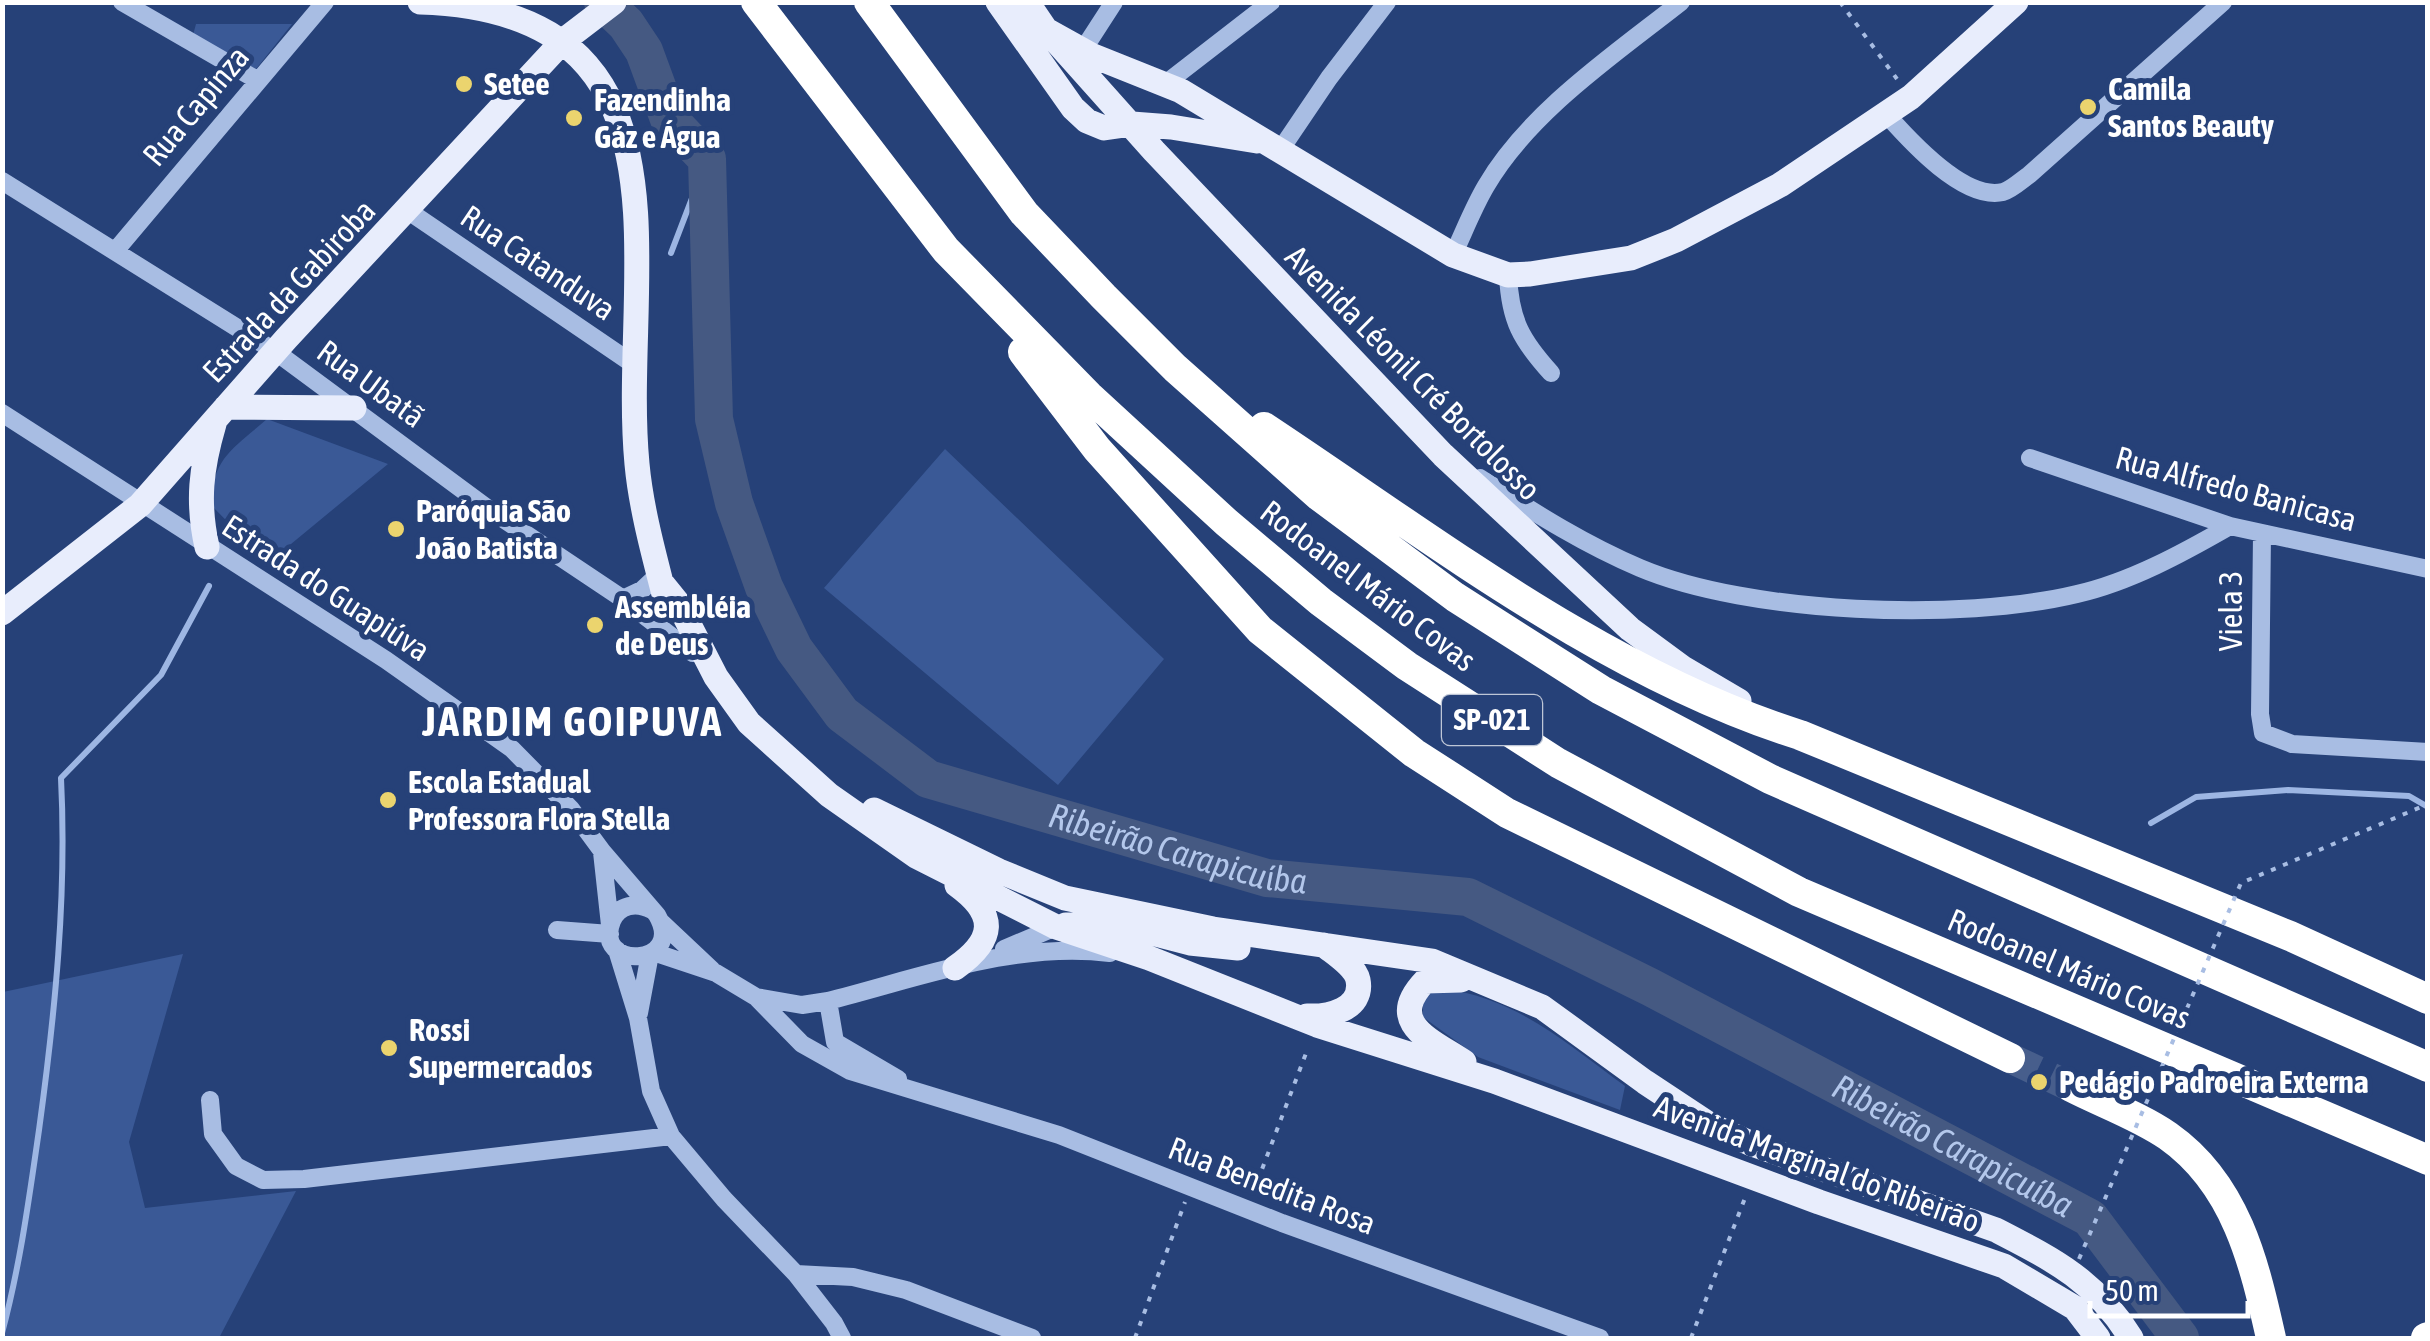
<svg xmlns="http://www.w3.org/2000/svg" width="2430" height="1341" viewBox="0 0 2430 1341" font-family="'Asap Condensed',sans-serif">
<style>
.green{fill:#3a5996}
.lines{fill:none;stroke-linecap:round;stroke-linejoin:round}
.stream{stroke:#9db6e3;stroke-width:6}
.river{stroke:#455982;stroke-width:38}
.highway-tunnel{stroke:#475e8c;stroke-width:30;stroke-dasharray:30 15;stroke-linecap:butt}
.path{stroke:#a8bde3;stroke-width:4;stroke-dasharray:5 8;stroke-linecap:butt}
.minor{stroke:#a8bde3;stroke-width:18}
.major{stroke:#e8edfc;stroke-width:25}
.highway{stroke:#fff;stroke-width:30}
.path-bridge{stroke:#a8bde3;stroke-width:4;stroke-dasharray:5 8;stroke-linecap:butt}
.poi-dot{fill:#ebd46e;stroke:#264178;stroke-width:4}
.labels{text-anchor:middle;stroke-width:10;stroke-linejoin:round;paint-order:stroke}
.shield{fill:#264178;stroke:#bec6d6;stroke-width:2.5}
.shield-label{font-size:30px;font-weight:bold;fill:#fff}
.poi-label{font-size:32px;font-weight:bold;fill:#fff;stroke:#264178;text-anchor:start}
.street-label{font-size:32px;fill:#fff;stroke:#264178}
.water-label{font-size:35px;font-style:italic;fill:#b3c7eb;stroke:#264178}
.district-label{font-size:42px;font-weight:bold;letter-spacing:2.5px;fill:#fff;stroke:#264178}
</style>
<rect width="100%" height="100%" fill="#264178"/>
<path class="green" d="M196 24H292L256 69 193 35Z
M267 419 388 464 268 563 210 504C214 456 233 449 267 419Z
M945 449 1164 659 1058 785 824 588Z
M183 954 129 1142 145 1208 296 1191 219 1338H3V992Z
M1444 989C1517 998 1567 1044 1625 1086L1620 1110 1478 1057 1423 1017V1000L1434 990Z"/>
<g class="lines">
<path class="stream" d="M671 253 707 159
M2151 823 2196 797 2288 790 2409 796 2428 807
M2 1333C20 1266 29 1199 39 1130 55 1013 67 896 61 778L161 675 209 586"/>
<path class="river" id="s1" d="M603 2 626 24 644 51 669 119 707 159 714 419 734 503 764 587 794 649 842 714 928 779 1267 878 1468 897 1650 987 2090 1218 2180 1338"/>
<path class="highway-tunnel" d="M2010 1058 2071 1087"/>
<path class="path" d="M1840 2 1897 79
M1253 1193 1308 1048
M1135 1338 1185 1202
M1691 1338 1745 1198"/>
<path class="minor" d="M122 2 257 80
M1083 50 1114 2
M1165 84 1271 2
M1887 115C1910 141 1964 201 2003 192 2011 190 2022 180 2029 175L2223 2
M1281 149 1329 78 1387 2
M2 181 276 352 487 508 623 599 693 653
M407 210 636 366
M116 250 325 2
M1453 255C1464 232 1473 208 1486 186 1529 112 1615 54 1681 2
M1508 275C1510 320 1521 340 1551 373
M2 413 386 660 512 749 571 809 602 851 657 915C687 967 592 971 612 921 619 904 637 902 652 910
M2030 458 2230 526 2428 569
M1480 478C1532 511 1583 544 1640 568 1749 614 1961 622 2077 594 2130 582 2183 553 2230 526
M2262 534 2260 714 2263 733 2292 744 2428 752
M623 599 642 590 659 574
M602 852 610 925
M661 922 712 970
M557 930 610 934
M1004 949 1056 927
M617 950 638 1018 651 1091 671 1136 724 1199 796 1274 834 1323 842 1338
M653 952 716 973 756 997 802 1005 828 1001C919 978 1015 941 1110 953
M756 997 802 1044 850 1071 1059 1135 1282 1223 1600 1338
M828 1001 835 1042 898 1079
M639 1013 650 954
M210 1100 213 1134 236 1166 263 1180 304 1179 671 1136
M796 1274 853 1277 906 1290 1032 1338"/>
<path class="major" d="M420 2C709 11 619 275 637 464 641 508 654 555 665 598
M998 2 1073 108 1087 121 1104 128 1132 124 1171 127 1257 141
M1027 2 1046 30 1154 151 1443 455 1630 629 1683 668 1739 701
M1046 30 1091 55 1181 91 1453 255 1508 275 1530 274 1631 258 1676 240 1780 185 1911 97 2016 2
M226 407 354 408
M207 547C197 502 201 468 214 424
M661 582 678 603 716 677 749 723 829 795 916 856 1056 927 1149 958 1317 1025 1494 1081 1819 1202 2004 1266 2075 1308 2098 1338
M2 613 140 505 286 339 563 41 614 2
M874 810 999 871 1065 898 1213 929 1432 961 1542 1007 1645 1082 1710 1125 1752 1144 1996 1230C2054 1260 2096 1281 2131 1338
M1066 925 1113 923 1190 943 1238 948
M955 968C995 940 998 915 957 885
M1461 980 1425 981C1385 1023 1431 1040 1464 1062
M1307 1016C1327 1017 1364 1010 1358 980 1355 966 1335 954 1324 945"/>
<path class="highway" d="M756 2 946 250 1089 396 1226 522 1321 602 1407 666 1558 763 1799 892 2428 1160
M869 2 1024 213 1104 297 1175 368 1319 496 1455 597 1601 690 1770 779 2428 1067
M1023 352 1097 449 1260 630 1414 753 1507 813 2010 1058
M1264 427C1432 538 1606 674 1800 735L2290 936 2428 999
M2071 1087C2102 1103 2139 1116 2168 1136 2236 1184 2254 1262 2271 1338
M2426 1338 2428 1337"/>
<path class="path-bridge" d="M2079 1259 2241 883 2428 804"/>
</g>
<g class="poi-dot">
<circle cx="464" cy="84" r="10"/>
<circle cx="2088" cy="107" r="10"/>
<circle cx="574" cy="118" r="10"/>
<circle cx="396" cy="529" r="10"/>
<circle cx="595" cy="625" r="10"/>
<circle cx="388" cy="800" r="10"/>
<circle cx="389" cy="1048" r="10"/>
<circle cx="2039" cy="1082" r="10"/>
</g>
<g class="labels">
<rect class="shield" x="1442" y="695" width="100" height="50" rx="8"/>
<g class="shield-label">
<text x="1492" y="730">SP-021</text>
</g>
<g class="poi-label">
<text x="484" y="95">Setee</text>
<text x="2108" y="100">Camila<tspan x="2108" dy="37">Santos Beauty</tspan></text>
<text x="594" y="111">Fazendinha<tspan x="594" dy="37">Gáz e Água</tspan></text>
<text x="416" y="522">Paróquia São<tspan x="416" dy="37">João Batista</tspan></text>
<text x="615" y="618">Assembléia<tspan x="615" dy="37">de Deus</tspan></text>
<text x="408" y="793">Escola Estadual<tspan x="408" dy="37">Professora Flora Stella</tspan></text>
<text x="409" y="1041">Rossi<tspan x="409" dy="37">Supermercados</tspan></text>
<text x="2059" y="1093">Pedágio Padroeira Externa</text>
</g>
<g class="street-label">
<text transform="translate(196 106) rotate(-50)" y="11">Rua Capinza</text>
<text transform="translate(538 263) rotate(34)" y="11">Rua Catanduva</text>
<text transform="translate(289 291) rotate(-47)" y="11">Estrada da Gabiroba</text>
<text transform="translate(1413 373) rotate(45)" y="11">Avenida Léonil Cré Bortolosso</text>
<text transform="translate(371 384) rotate(36)" y="11">Rua Ubatã</text>
<text transform="translate(2236 489) rotate(15)" y="11">Rua Alfredo Banicasa</text>
<text transform="translate(1368 586) rotate(37)" y="11">Rodoanel Mário Covas</text>
<text transform="translate(326 588) rotate(33)" y="11">Estrada do Guapiúva</text>
<text transform="translate(2231 611) rotate(-90)" y="11">Viela 3</text>
<text transform="translate(2069 969) rotate(23)" y="11">Rodoanel Mário Covas</text>
<text transform="translate(1817 1164) rotate(20)" y="11">Avenida Marginal do Ribeirão</text>
<text transform="translate(1272 1186) rotate(21)" y="11">Rua Benedita Rosa</text>
</g>
<g class="water-label">
<text dy="12" stroke="none"><textPath href="#s1" startOffset="1145">Ribeirão Carapicuíba</textPath></text>
<text dy="12" stroke="none"><textPath href="#s1" startOffset="1985">Ribeirão Carapicuíba</textPath></text>
</g>
<g class="district-label">
<text x="573" y="736">JARDIM GOIPUVA</text>
</g>
</g>
<rect width="2430" height="1341" fill="none" stroke="#ffffff" stroke-width="10"/>
<path d="M2090 1301v15h158v-15" fill="none" stroke="#ffffff" stroke-width="5"/>
<text x="2105" y="1301" font-size="30" fill="#ffffff" stroke="#264178" stroke-width="8" paint-order="stroke">50 m</text>
</svg>
